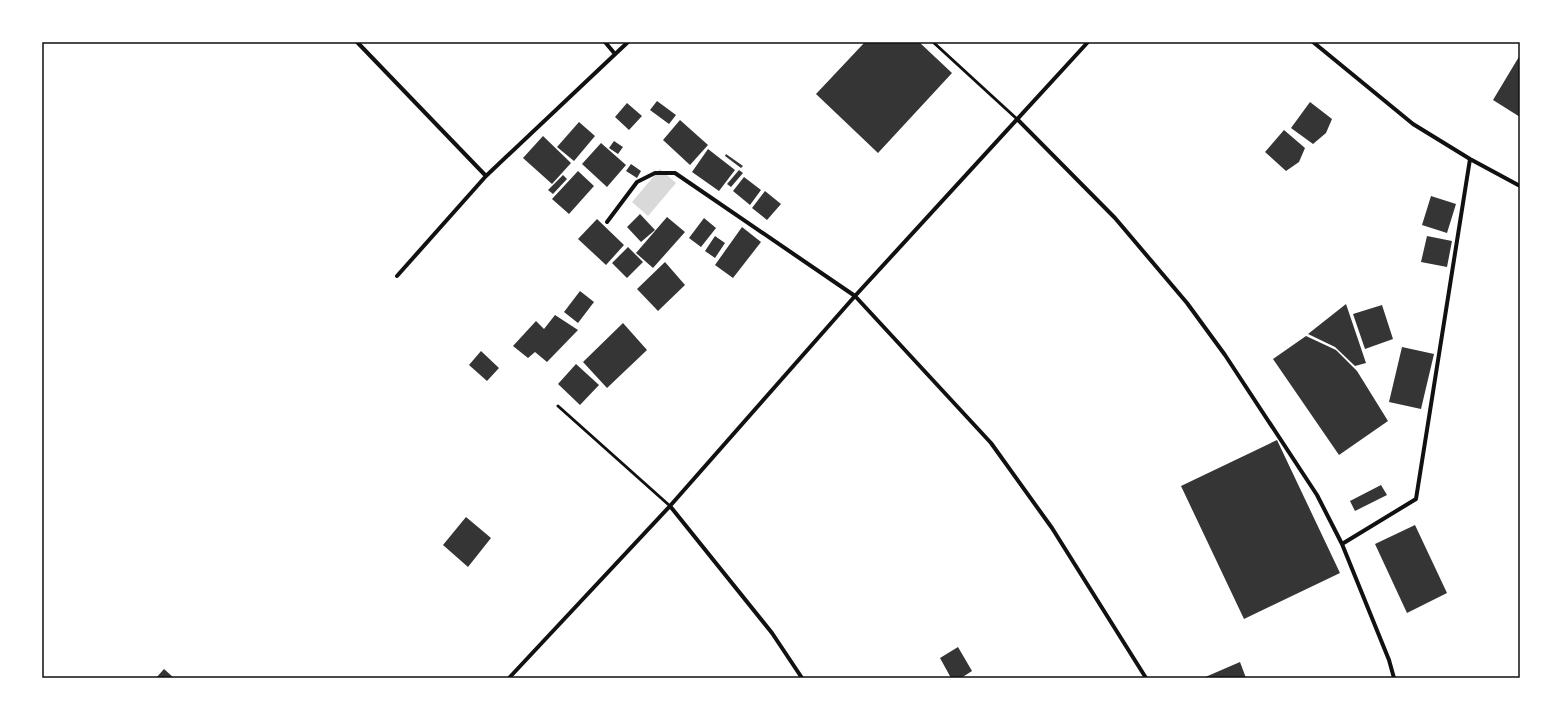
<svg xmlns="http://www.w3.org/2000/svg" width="1562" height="720" viewBox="0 0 1562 720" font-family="'PT Sans',sans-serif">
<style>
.water{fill:#d9d9d9}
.building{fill:#353535}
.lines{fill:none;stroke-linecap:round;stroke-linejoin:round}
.service{stroke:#111;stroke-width:3}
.minor{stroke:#111;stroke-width:4}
.neatline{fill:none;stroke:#111;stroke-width:1.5}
</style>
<rect width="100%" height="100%" fill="#fff"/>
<path class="water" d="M660 169 676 183 648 216 632 202Z"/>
<path class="building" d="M865 42H919L952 73 878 153 816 94Z
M1520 55V117L1493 100Z
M657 101 676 115 669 124 650 110Z
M1310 102 1332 119 1326 133 1313 144 1291 128Z
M627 103 642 116 629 130 615 117Z
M680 120 708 145 690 165 663 140Z
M579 122 595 136 574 161 557 147Z
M1284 130 1305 148 1299 162 1286 171 1265 152Z
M543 136 571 163 552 184 523 158Z
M614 141 623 147 618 154 609 148Z
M601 143 626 165 607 187 582 164Z
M708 149 735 170 719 191 692 172Z
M726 154 743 166 741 168 725 156Z
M631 164 641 171 637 178 626 171Z
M739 170 743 173 731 187 727 184Z
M578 171 594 186 569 214 552 199Z
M563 175 567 179 553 194 548 190Z
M744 177 761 190 750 205 733 191Z
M765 191 781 204 767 220 752 208Z
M1431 196 1456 204 1447 233 1422 225Z
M640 214 655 230 641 242 627 227Z
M667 217 685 232 653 268 636 253Z
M704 218 716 228 701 247 689 238Z
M597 219 624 245 606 265 578 239Z
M742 227 761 242 733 278 715 265Z
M715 236 725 243 715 258 705 251Z
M1427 236 1452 241 1447 267 1421 262Z
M628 247 643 262 627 278 612 263Z
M665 262 685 285 658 311 637 289Z
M580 291 594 302 578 323 564 312Z
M1346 304 1366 363 1355 366 1335 347 1308 334Z
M1382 305 1393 339 1365 349 1353 314Z
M555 315 578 330 547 362 535 352 528 358 513 346 536 321 544 329Z
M623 323 647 350 607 388 583 362Z
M1306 336 1336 350 1357 371 1388 421 1339 455 1273 359Z
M1402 347 1434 354 1421 409 1389 402Z
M481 351 499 368 487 381 469 365Z
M576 364 599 385 580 405 558 384Z
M1277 440 1340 573 1244 619 1181 486Z
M1381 485 1387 495 1355 511 1350 501Z
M466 517 491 538 468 567 443 545Z
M1415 525 1447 593 1407 613 1375 544Z
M958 647 972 671 961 678H951L940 658Z
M1240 662 1246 678H1203Z
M164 669 174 678H156Z"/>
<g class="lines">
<path class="service" d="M933 42 1017 119
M558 406 670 506"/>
<path class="minor" d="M357 42 486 176
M605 42 615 54
M1313 42 1413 124 1470 159 1520 186
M1017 119 1115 218 1187 303 1225 355 1317 495 1342 544 1389 660 1394 678
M607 222 637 182 655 173H675L855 296 991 443 1052 528 1146 678
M397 276 486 176 628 42
M670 506 772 633 802 678
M1342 544 1416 499 1470 159
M509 678 670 506 855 296 1088 42"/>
</g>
<rect width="1562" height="720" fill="none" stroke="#ffffff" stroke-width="86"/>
<rect x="43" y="43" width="1476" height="634" class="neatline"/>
</svg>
